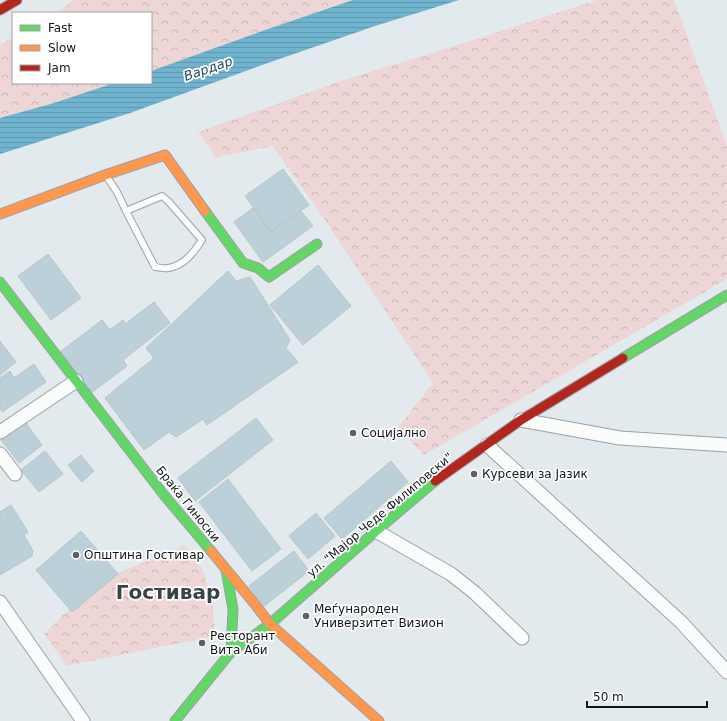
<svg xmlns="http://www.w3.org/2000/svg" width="727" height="721" viewBox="0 0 727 721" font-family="'DejaVu Sans',sans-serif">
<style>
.park{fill:url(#park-crowns)}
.water{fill:url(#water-rules)}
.building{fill:#bcd0da;stroke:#bdc3c6}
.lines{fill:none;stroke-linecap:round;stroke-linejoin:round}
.lane-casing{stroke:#9ba1a4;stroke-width:8}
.street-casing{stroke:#9ba1a4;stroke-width:15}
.fast-casing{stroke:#9ba1a4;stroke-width:11}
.slow-casing{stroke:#9ba1a4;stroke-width:11}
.jam-casing{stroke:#9ba1a4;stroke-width:11}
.lane{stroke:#fbfcfc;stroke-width:6}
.street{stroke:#fbfcfc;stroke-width:13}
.fast{stroke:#63d668;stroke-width:9}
.slow{stroke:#ff974d;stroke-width:9}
.jam{stroke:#b3261e;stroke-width:9}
.poi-dot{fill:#5a6063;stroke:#fff;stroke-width:1.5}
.labels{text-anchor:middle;stroke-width:3.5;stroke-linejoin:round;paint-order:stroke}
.poi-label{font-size:12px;fill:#111618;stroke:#fff;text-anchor:start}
.street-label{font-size:12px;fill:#111618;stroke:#fff}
.water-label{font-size:13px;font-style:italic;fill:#244b5c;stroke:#fff}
.town-label{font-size:20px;font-weight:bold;fill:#384348;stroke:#fff}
</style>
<defs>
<pattern id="park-crowns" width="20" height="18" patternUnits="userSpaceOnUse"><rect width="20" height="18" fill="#edd6d5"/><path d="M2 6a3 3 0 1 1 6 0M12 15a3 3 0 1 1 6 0" fill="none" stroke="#cab7b6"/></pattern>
<pattern id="water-rules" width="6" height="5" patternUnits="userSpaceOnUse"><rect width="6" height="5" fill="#6fb3ce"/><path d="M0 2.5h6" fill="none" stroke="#5f99b0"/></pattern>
</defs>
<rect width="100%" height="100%" fill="#e2eaee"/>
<path class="park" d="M73 0H353L265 30 151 71V13H57Z
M597 0H674L727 146V279L424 455 398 428 433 383 329 226 273 146 216 157 198 132 341 81 470 41Z
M13 38V83H114L54 103 0 118V44Z
M185 545 202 569 212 598 215 636 67 666 44 634 97 582Z"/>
<path class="water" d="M353 0H459L375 26 262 65 130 113 0 154V118L54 103 114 83H151V71L265 30Z"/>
<path class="building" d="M283 169 309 205 271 232 245 196Z
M253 208 271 232 301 211 313 226 263 262 234 222Z
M48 254 81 298 51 320 18 276Z
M318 265 351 306 303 345 270 305Z
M228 271 236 281 250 277 290 340 286 348 298 362 207 425 203 419 176 437 169 432 144 450 105 398 154 358 146 348Z
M154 302 170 323 123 360 127 366 91 393 60 352 102 320 110 330 123 320 125 324Z
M0 341 16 362 0 375Z
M34 364 46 382 2 412 0 408V378L10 371 14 378Z
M256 418 273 440 195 501 178 478Z
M25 422 42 445 19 463 1 440Z
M45 451 63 474 39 492 21 470Z
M81 455 94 471 82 482 68 465Z
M391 461 408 482 342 539 324 518Z
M228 479 281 549 252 571 199 502Z
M11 505 28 532 24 535 33 551 32 556 0 575V512Z
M316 513 335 536 308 559 289 536Z
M81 531 118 574 72 612 36 570Z
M294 551 309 571 264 606 249 586Z"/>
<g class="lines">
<g class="lane-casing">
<path id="lane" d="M107 177 117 192 126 211 155 267C159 267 164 269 168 268 184 266 194 252 202 240L168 201 162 196 126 211"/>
</g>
<g class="street-casing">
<path id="street" d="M521 420 620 438 727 445
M0 432 76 381
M487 445 681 622 727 672
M0 454 15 474
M376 531 451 574 475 593 522 638
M0 602 83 721"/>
</g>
<g class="fast-casing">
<path id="fast" d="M205 211 243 263 258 268 269 277 317 244
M0 282 164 495 211 551
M623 358 727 295
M226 570 233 609 231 652
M175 721 231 652 270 624 376 531 435 481"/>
</g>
<g class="slow-casing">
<path id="slow" d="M0 214 105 175 165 155 205 211
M211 551 254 603 270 624 379 721"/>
</g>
<g class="jam-casing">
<path id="jam" d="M0 10 17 0
M435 481 521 420 623 358"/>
</g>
<use href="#lane" class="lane"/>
<use href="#street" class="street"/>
<use href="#fast" class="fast"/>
<use href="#slow" class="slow"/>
<use href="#jam" class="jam"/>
</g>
<g class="poi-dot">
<circle cx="353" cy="433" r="4"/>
<circle cx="474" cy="474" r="4"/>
<circle cx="76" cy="555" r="4"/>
<circle cx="306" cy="616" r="4"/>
<circle cx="202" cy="643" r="4"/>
</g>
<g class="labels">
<g class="poi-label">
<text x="361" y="437">Социјално</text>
<text x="482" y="478">Курсеви за Јазик</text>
<text x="84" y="559">Општина Гостивар</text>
<text x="314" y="613">Меѓународен<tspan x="314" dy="14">Универзитет Визион</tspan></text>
<text x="210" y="640">Ресторант<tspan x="210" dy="14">Вита Аби</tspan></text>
</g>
<g class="street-label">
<text transform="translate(188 504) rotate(51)" y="4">Браќа Гиноски</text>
<text transform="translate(380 515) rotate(-40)" y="4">ул. "Мајор Чеде Филиповски"</text>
</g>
<g class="water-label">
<text transform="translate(208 68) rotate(-19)" y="5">Вардар</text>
</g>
<g class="town-label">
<text x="168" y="599">Гостивар</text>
</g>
</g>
<rect x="12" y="12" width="140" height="72" fill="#ffffff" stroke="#a0a2a3"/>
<rect x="20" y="25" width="20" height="6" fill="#63d668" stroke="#a0a2a3"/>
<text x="48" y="32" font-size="12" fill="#111618">Fast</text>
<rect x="20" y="45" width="20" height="6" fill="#ff974d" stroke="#a0a2a3"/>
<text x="48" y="52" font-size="12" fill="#111618">Slow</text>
<rect x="20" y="65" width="20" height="6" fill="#b3261e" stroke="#a0a2a3"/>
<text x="48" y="72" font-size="12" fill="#111618">Jam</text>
<path d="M587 701v6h120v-6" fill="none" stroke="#111618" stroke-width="2"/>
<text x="593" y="701" font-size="12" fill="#111618" stroke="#ffffff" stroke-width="3" paint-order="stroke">50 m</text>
</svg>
